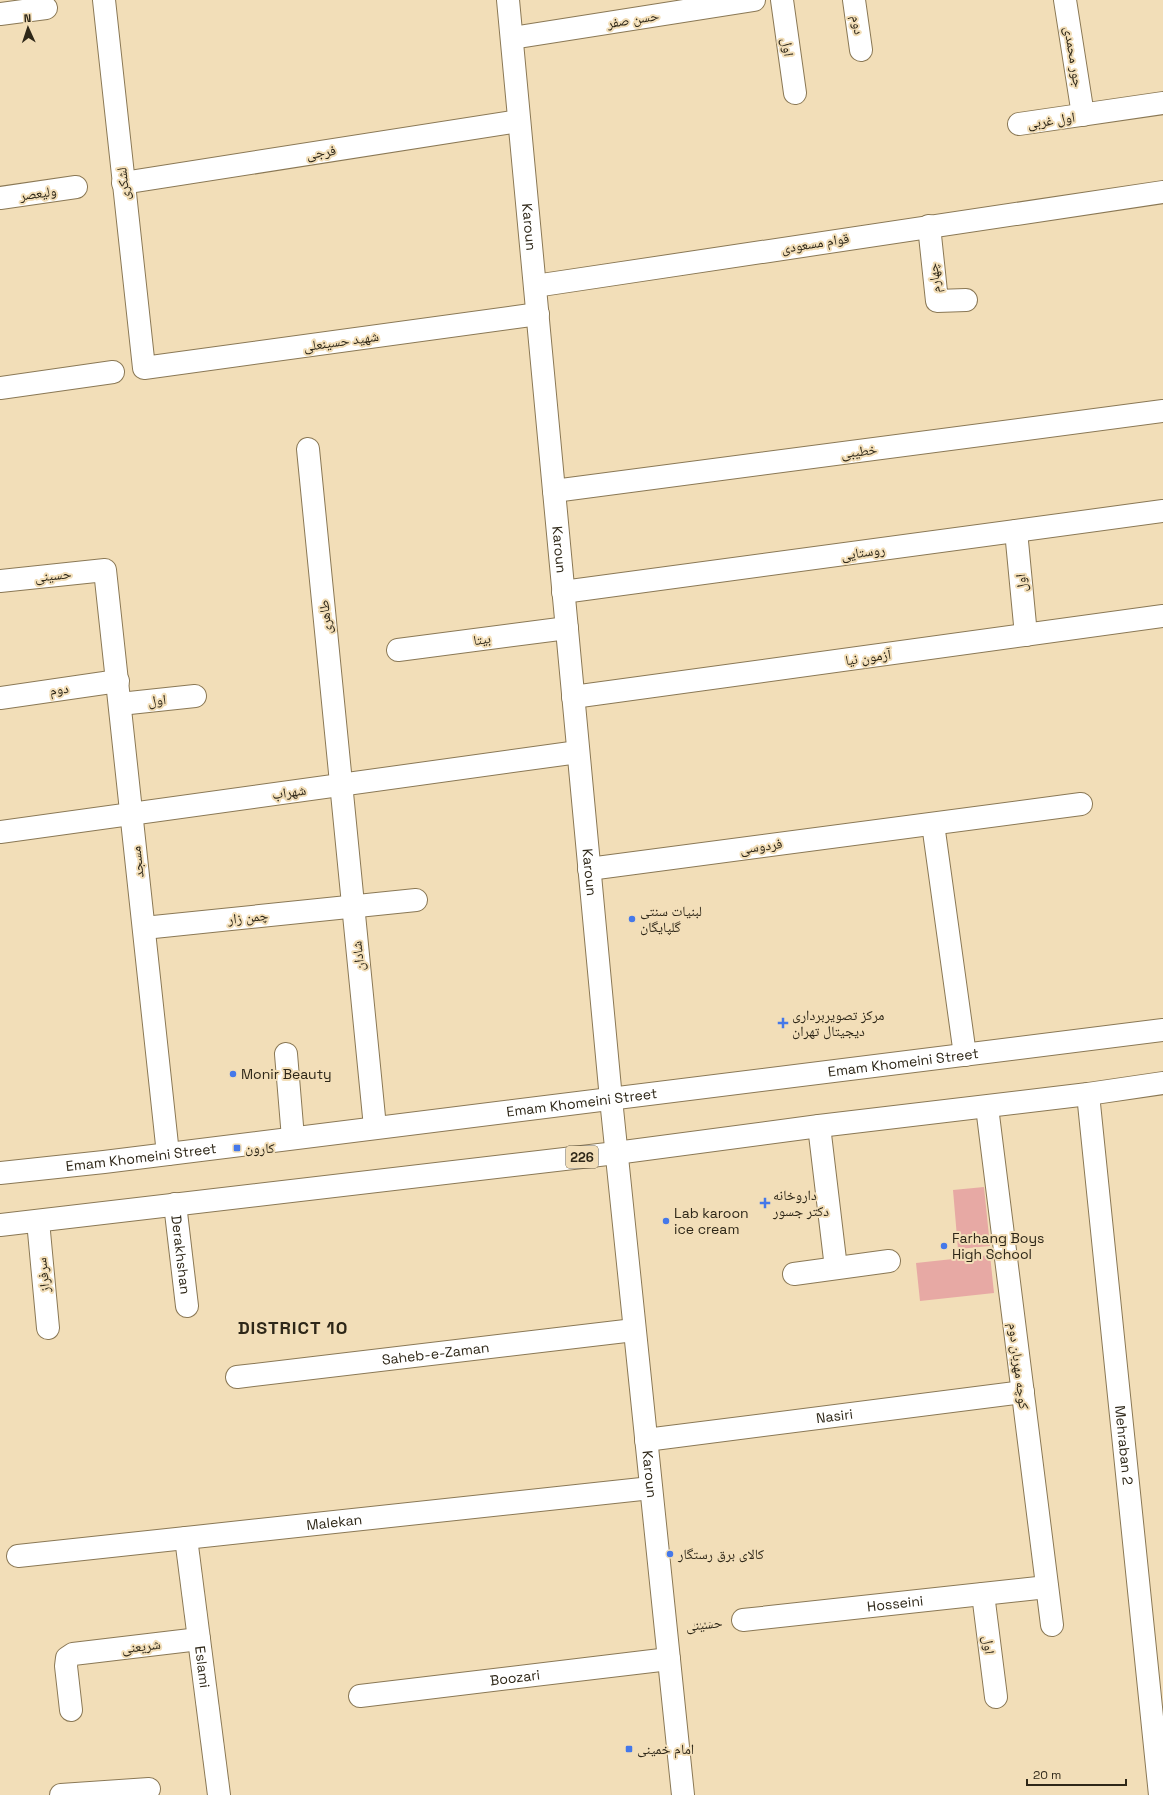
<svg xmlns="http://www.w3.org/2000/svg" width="1163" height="1795" viewBox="0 0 1163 1795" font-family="'Space Grotesk','Noto Naskh Arabic',sans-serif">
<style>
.green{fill:#e7a9a4}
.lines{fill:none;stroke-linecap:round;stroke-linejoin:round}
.minor-casing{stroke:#8a7855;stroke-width:24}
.major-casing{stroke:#8a7855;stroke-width:24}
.path{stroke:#93856a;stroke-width:2.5;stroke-dasharray:2 3;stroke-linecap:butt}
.minor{stroke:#fff;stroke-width:22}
.major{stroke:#fff;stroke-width:22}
.poi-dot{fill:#4578e9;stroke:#f2deb8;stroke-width:1.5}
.labels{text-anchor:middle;stroke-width:4;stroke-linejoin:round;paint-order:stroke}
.shield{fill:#f2deb8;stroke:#695e48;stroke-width:1}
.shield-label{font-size:13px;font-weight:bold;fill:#2e2718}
.street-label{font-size:14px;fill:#2e2718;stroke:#f2deb8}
.poi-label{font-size:14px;fill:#2e2718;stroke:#f2deb8;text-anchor:start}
.district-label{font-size:18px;font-weight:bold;letter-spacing:1px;fill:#2e2718;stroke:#f2deb8}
</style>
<rect width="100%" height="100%" fill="#f2deb8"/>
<path class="green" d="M984 1187 990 1246 958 1249 953 1190Z
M990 1255 994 1293 920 1301 916 1263Z"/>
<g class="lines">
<g class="minor-casing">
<g id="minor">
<path d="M104 0 144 368 538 314"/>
<path d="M782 0 795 93"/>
<path d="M854 0 861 50"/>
<path d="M1065 0 1083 115"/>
<path d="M0 14 46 8"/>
<path d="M512 38 754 0"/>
<path d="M1019 124 1163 103"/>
<path d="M123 183 519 121"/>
<path d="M0 198 76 187"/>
<path d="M929 226 937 301 966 300"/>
<path d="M535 286 1163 192"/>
<path d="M0 388 113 372"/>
<path d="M308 449 375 1127"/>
<path d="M554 491 1163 411"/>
<path d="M1016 531 1026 635"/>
<path d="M0 581 105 570 168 1154"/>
<path d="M563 592 1163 511"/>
<path d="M398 650 567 628"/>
<path d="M573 697 1163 616"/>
<path d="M0 698 118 681"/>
<path d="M120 704 195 696"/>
<path d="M933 824 965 1055"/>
<path d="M0 832 578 752"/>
<path d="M589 869 1081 804"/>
<path d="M144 928 416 900"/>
<path d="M286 1054 293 1138"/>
<path id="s1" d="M1088 1094 1160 1795"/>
<path d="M987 1107 1052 1625"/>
<path d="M819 1126 836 1268"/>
<path id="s2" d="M175 1204 187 1306"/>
<path d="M38 1221 48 1328"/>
<path d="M794 1274 889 1261"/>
<path id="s3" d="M237 1377 634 1330"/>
<path id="s4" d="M646 1440 1023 1392"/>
<path id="s5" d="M186 1538 219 1795"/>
<path id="s6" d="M18 1556 651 1488"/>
<path d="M983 1594 996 1697"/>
<path id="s7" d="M743 1620 1047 1587"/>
<path id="s8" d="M360 1696 669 1659"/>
<path d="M71 1710 66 1666 67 1658 73 1654 199 1639"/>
<path d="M61 1795 149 1789"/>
</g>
</g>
<g class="major-casing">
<g id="major">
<path id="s9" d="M508 0 611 1099 683 1795"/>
<path id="s10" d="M0 1173 104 1162 1163 1030"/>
<path d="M0 1225 616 1153 819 1126 1088 1094 1163 1083"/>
</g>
</g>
<path class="path" d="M694 1625 715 1623"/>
<use href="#minor" class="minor"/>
<use href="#major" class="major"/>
</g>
<g class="poi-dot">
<circle cx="632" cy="919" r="4"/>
<path d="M781 1017h4v4h4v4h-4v4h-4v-4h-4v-4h4z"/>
<circle cx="233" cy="1074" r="4"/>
<rect x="233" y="1144" width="8" height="8" rx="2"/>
<path d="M763 1197h4v4h4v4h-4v4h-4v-4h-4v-4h4z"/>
<circle cx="666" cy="1221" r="4"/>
<circle cx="944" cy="1246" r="4"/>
<circle cx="670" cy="1554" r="4"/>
<rect x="625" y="1745" width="8" height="8" rx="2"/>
</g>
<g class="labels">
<rect class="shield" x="566" y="1146" width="32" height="22" rx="3"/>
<g class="shield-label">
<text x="582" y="1162">226</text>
</g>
<g class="street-label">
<text transform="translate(633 19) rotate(-9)" y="5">حسن صفر</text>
<text transform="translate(858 25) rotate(81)" y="5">دوم</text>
<text transform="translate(788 47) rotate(82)" y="5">اول</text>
<text transform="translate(1074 57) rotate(81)" y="5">جور محمدی</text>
<text transform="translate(1051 120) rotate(-8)" y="5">اول غربی</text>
<text transform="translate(321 152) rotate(-9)" y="5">فرجی</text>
<text transform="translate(123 184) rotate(-96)" y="5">لشکری</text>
<text transform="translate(38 193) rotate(-8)" y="5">ولیعصر</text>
<text dy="5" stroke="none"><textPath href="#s9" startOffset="228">Karoun</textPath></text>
<text transform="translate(815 243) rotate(-9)" y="5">قوام مسعودی</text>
<text transform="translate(934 278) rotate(-96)" y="5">چهارم</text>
<text transform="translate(341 341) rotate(-8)" y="5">شهید حسینعلی</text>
<text transform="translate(859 451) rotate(-7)" y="5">خطیبی</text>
<text dy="5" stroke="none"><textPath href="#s9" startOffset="552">Karoun</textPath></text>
<text transform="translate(863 552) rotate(-8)" y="5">روستایی</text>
<text transform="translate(53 575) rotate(-6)" y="5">حسینی</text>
<text transform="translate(1021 583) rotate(-96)" y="5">اول</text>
<text transform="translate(325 617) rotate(-96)" y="5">طاهری</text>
<text transform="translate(482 639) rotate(-8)" y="5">بیتا</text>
<text transform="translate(868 657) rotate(-8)" y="5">آزمون نیا</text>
<text transform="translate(59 689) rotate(-8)" y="5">دوم</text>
<text transform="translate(157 700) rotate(-6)" y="5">اول</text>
<text transform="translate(289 792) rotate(-8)" y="5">شهراب</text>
<text transform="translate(761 846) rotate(-8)" y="5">فردوسی</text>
<text transform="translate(137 862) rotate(-96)" y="5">مسجد</text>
<text dy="5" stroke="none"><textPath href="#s9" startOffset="876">Karoun</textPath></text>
<text transform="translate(248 917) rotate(-6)" y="5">چمن زار</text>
<text transform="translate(358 956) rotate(-96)" y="5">شادان</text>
<text dy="5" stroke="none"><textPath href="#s10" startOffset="910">Emam Khomeini Street</textPath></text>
<text dy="5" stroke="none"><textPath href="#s10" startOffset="586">Emam Khomeini Street</textPath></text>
<text dy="5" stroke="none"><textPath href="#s10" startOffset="142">Emam Khomeini Street</textPath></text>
<text dy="5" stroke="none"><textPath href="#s2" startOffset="51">Derakhshan</textPath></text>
<text transform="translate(43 1275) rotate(-96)" y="5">سرفراز</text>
<text dy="5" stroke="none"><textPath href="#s3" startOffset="200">Saheb-e-Zaman</textPath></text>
<text transform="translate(1019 1366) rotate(83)" y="5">کوچه مهربان دوم</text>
<text dy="5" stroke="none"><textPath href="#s4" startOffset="190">Nasiri</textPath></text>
<text dy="5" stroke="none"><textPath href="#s1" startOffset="353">Mehraban 2</textPath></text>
<text dy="5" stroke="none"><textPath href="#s9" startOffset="1481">Karoun</textPath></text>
<text dy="5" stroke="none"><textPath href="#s6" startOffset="318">Malekan</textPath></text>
<text dy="5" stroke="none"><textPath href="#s7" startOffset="153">Hosseini</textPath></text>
<text transform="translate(704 1624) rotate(-6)" y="5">حسینی</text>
<text transform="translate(989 1645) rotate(83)" y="5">اول</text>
<text transform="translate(141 1646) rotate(-7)" y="5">شریعنی</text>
<text dy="5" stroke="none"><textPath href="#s5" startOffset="130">Eslami</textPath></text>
<text dy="5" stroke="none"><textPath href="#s8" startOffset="156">Boozari</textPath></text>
</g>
<g class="poi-label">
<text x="640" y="916">لبنیات سنتی<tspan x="640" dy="16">گلپایگان</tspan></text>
<text x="792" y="1020">مرکز تصویربرداری<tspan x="792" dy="16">دیجیتال تهران</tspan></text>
<text x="241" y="1079">Monir Beauty</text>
<text x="245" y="1153">کارون</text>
<text x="773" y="1200">داروخانه<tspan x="773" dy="16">دکتر جسور</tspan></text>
<text x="674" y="1218">Lab karoon<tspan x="674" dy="16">ice cream</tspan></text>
<text x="952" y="1243">Farhang Boys<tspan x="952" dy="16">High School</tspan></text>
<text x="678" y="1559">کالای برق رستگار</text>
<text x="637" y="1754">امام خمینی</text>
</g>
<g class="district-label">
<text x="293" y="1334">DISTRICT 10</text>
</g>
</g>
<g transform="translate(28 28) rotate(357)" stroke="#f2deb8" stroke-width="3" paint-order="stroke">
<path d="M0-3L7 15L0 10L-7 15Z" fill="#2e2718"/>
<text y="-6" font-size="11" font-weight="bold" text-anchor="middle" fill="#2e2718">N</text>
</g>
<path d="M1027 1779v6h99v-6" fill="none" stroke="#2e2718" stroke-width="2"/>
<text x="1033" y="1779" font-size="12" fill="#2e2718" stroke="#f2deb8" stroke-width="3" paint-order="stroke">20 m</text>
</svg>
